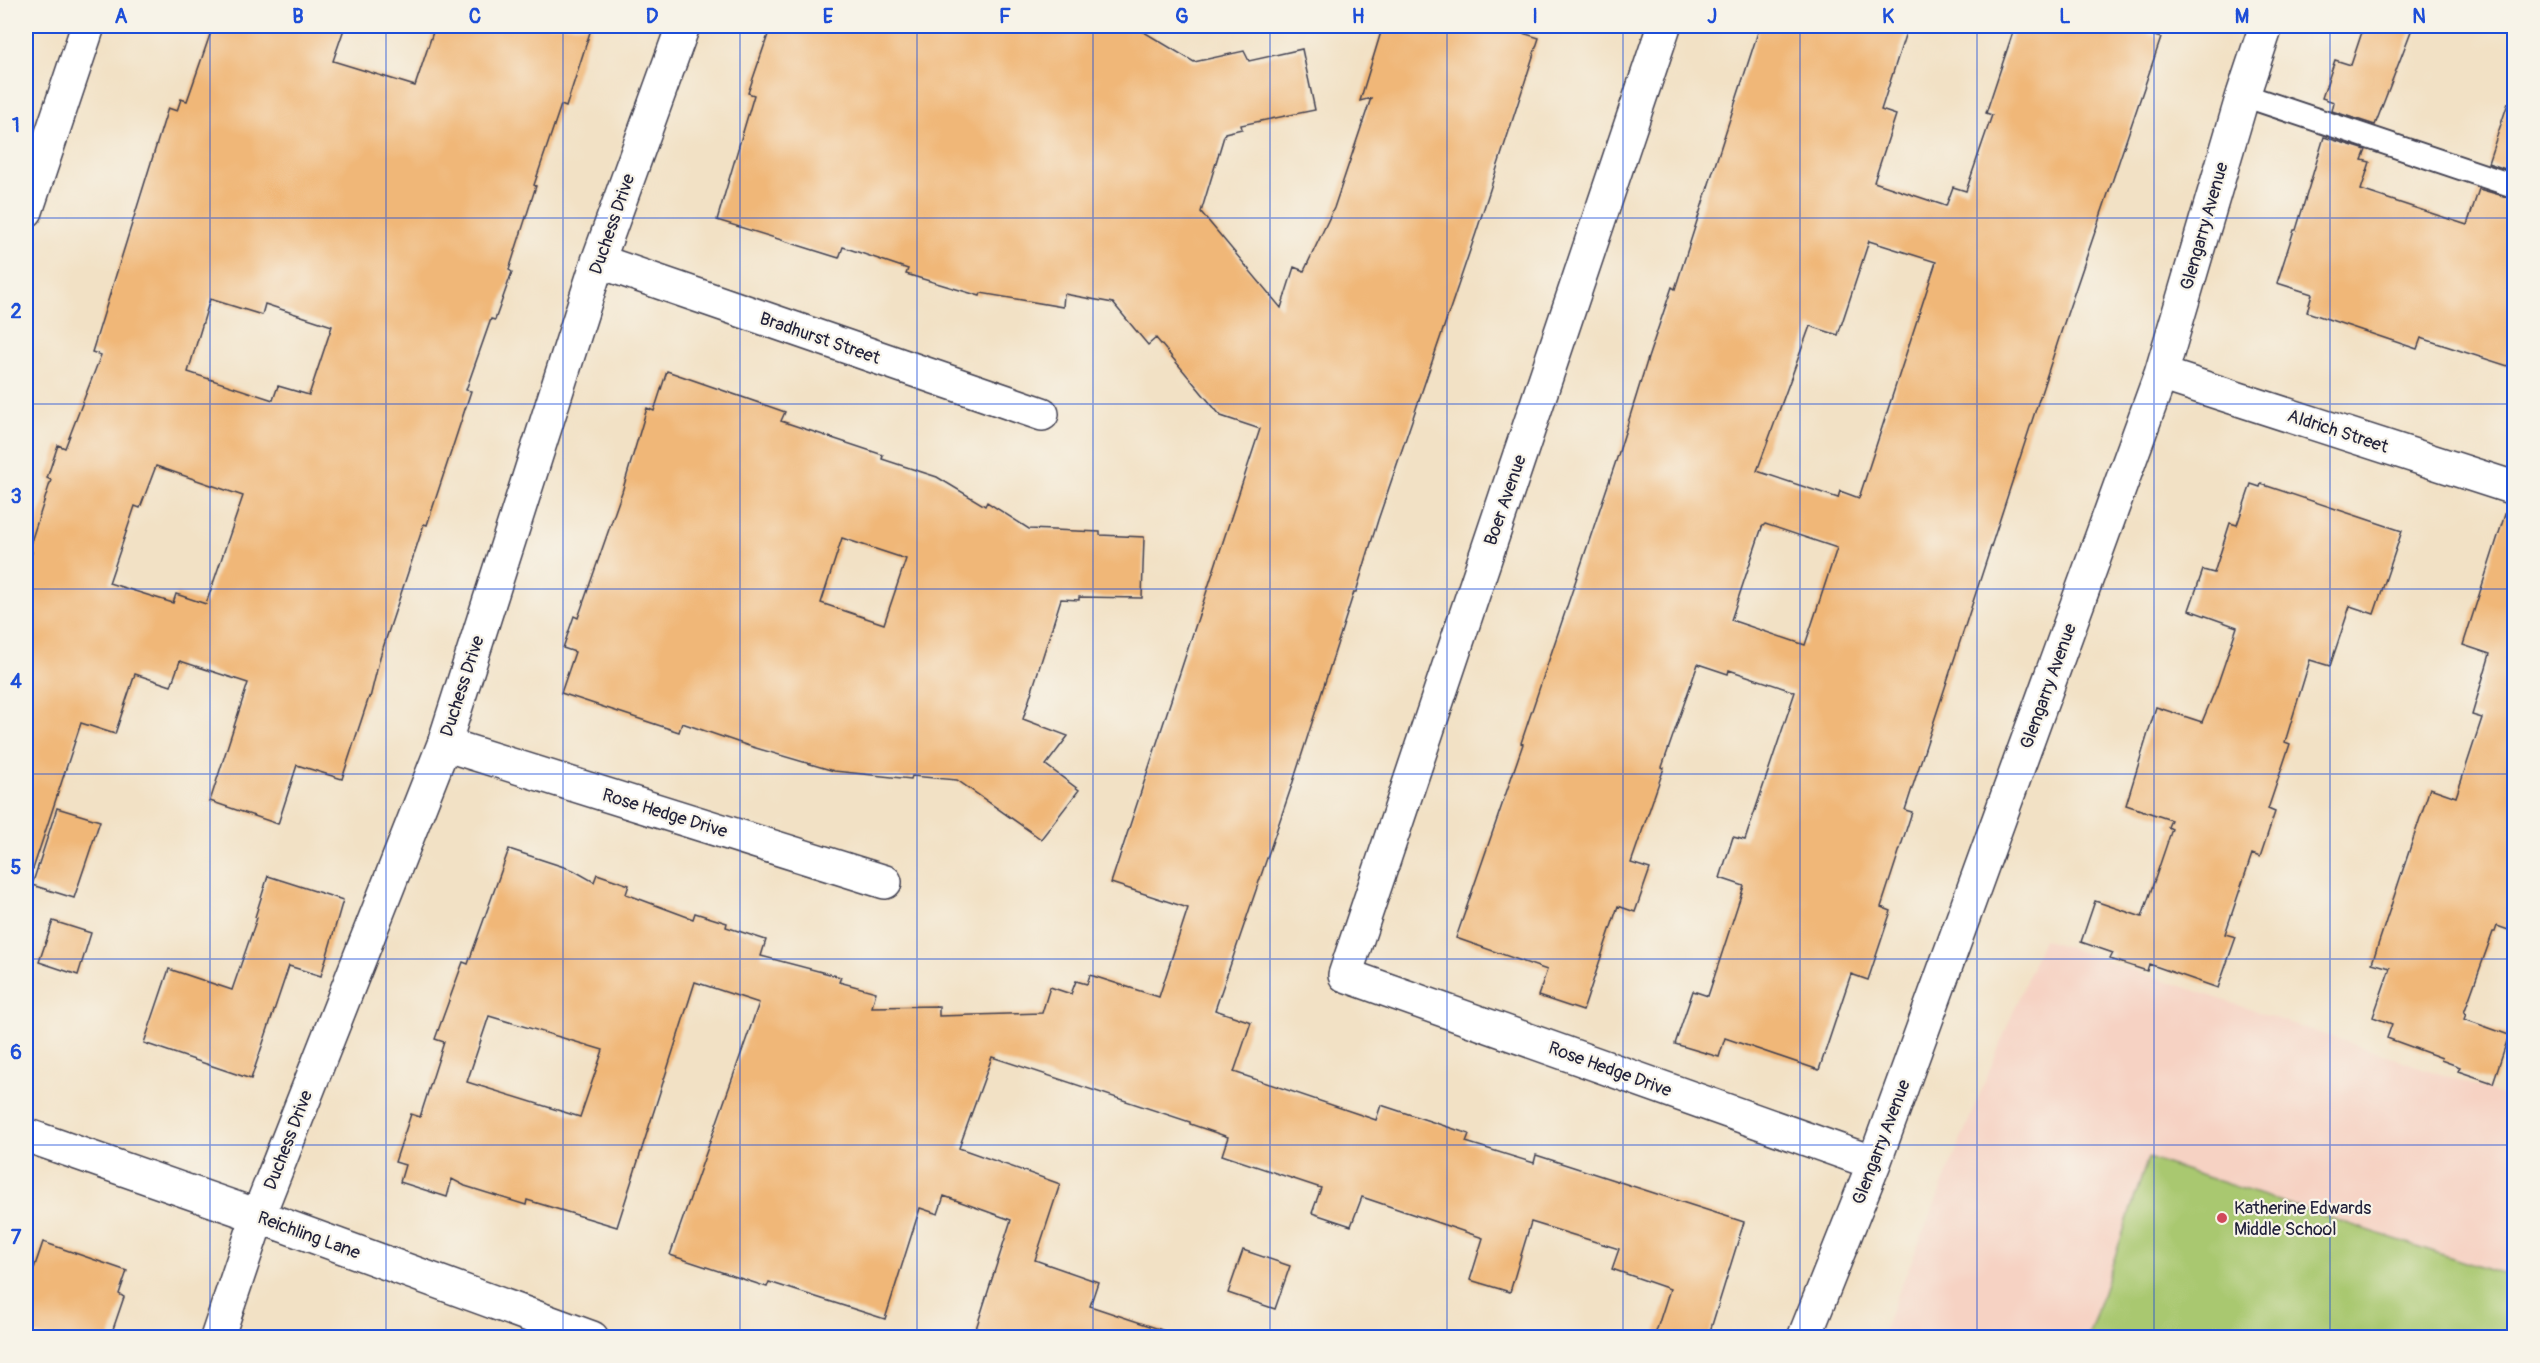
<svg xmlns="http://www.w3.org/2000/svg" width="2540" height="1363" viewBox="0 0 2540 1363" font-family="Pangolin,sans-serif">
<style>
.built{fill:#f6d2c3}
.green{fill:#a9c870;stroke:#667556;stroke-width:1.5}
.building{fill:#f0b778;fill-rule:evenodd}
.lines{fill:none;stroke-linecap:round;stroke-linejoin:round}
.service-casing{stroke:#413f50;stroke-width:26}
.minor-casing{stroke:#413f50;stroke-width:36}
.service{stroke:#fff;stroke-width:22}
.minor{stroke:#fff;stroke-width:33}
.grid{fill:none;stroke:#1d4ed8;stroke-width:1.5;stroke-opacity:0.55}
.poi-dot{fill:#d1495b;stroke:#f7f3e8;stroke-width:2}
.labels{text-anchor:middle;stroke-width:4.5;stroke-linejoin:round;paint-order:stroke}
.street-label{font-size:18px;fill:#22223b;stroke:#f7f3e8}
.poi-label{font-size:18px;fill:#22223b;stroke:#f7f3e8;text-anchor:start}
.neatline{fill:none;stroke:#1d4ed8;stroke-width:2}
.grid-label{font-size:20px;text-anchor:middle;font-weight:bold;fill:#1d4ed8}
</style>
<rect width="100%" height="100%" fill="#f7f3e8"/>
<filter id="ink" filterUnits="userSpaceOnUse"><feTurbulence type="fractalNoise" baseFrequency=".0167" numOctaves="2"/><feDisplacementMap in="SourceGraphic" scale="12" xChannelSelector="R" yChannelSelector="G"/><feConvolveMatrix kernelMatrix="1 2 1 2 8 2 1 2 1" color-interpolation-filters="sRGB"/></filter>
<filter id="wash" filterUnits="userSpaceOnUse"><feTurbulence type="fractalNoise" baseFrequency=".008" numOctaves="4" result="noise"/><feDisplacementMap in="SourceGraphic" scale="24" xChannelSelector="R" yChannelSelector="G"/><feGaussianBlur stdDeviation="1.35" result="paint"/><feColorMatrix in="noise" values="0 0 0 0 0 0 0 0 0 0 0 0 0 0 0 0 0 1.4 0 .05"/><feComposite in="paint" operator="in"/></filter>
<g filter="url(#wash)">
<rect width="100%" height="100%" fill="#f2e1c5"/>
<path class="built" d="M2043 939 2514 1099V1337L1880 1338Z"/>
<path class="green" d="M2148 1158 2514 1278V1337H2088Z"/>
<g id="blocks">
<path class="building" d="M213 26H345L333 61 415 86 435 26H592L566 107 561 105 534 185 536 186 509 270 512 272 495 320 491 319 466 390 471 391 427 525 424 524 380 657 370 698 369 697 342 779 297 765 278 824 210 801 248 683 180 661 171 686 135 674 115 734 81 723 33 869 26 868V571L32 552 28 551 51 480 47 478 58 445 65 448 101 355 92 352 168 108 177 111 181 99 187 101ZM210 299 262 315 265 304 332 326 309 395 278 386 273 400 188 372ZM156 466 243 496 206 604 176 594 173 603 109 583 135 506 140 508Z
M771 26H1134L1194 62 1244 51 1249 61 1302 49 1315 110 1241 125 1242 129 1225 133 1201 212 1281 308 1294 267 1304 271 1334 208 1371 98 1360 101 1381 32 1409 26H1500L1539 38 1476 233 1378 520 1356 592H1354L1292 785 1215 1010 1251 1022 1234 1072 1376 1120 1381 1105 1469 1134 1466 1142 1534 1163 1536 1155 1744 1222 1708 1338H1654L1670 1289 1612 1269 1619 1249 1531 1222 1510 1292 1470 1280 1483 1238 1362 1197 1351 1226 1312 1213 1321 1188 1222 1155 1228 1137 1190 1124V1122L992 1057 959 1148 1060 1184 1035 1260 1098 1282 1090 1306 1165 1331 1164 1338H973L1011 1220 944 1196 938 1214 920 1208 885 1319 769 1282 767 1287 670 1255 759 1003 695 982 617 1227 527 1200 526 1205 465 1186 452 1179 447 1197 400 1182 405 1165 395 1162 411 1114 420 1117 444 1042 435 1039 463 962 468 964 509 849 573 870 594 882 597 874 629 885 626 894 693 919 695 913 727 923 726 927 766 940 761 956 841 977 839 982 876 992 872 1007 939 1006V1016L1042 1013 1050 987 1071 994 1076 981 1087 984 1090 975 1159 997 1188 908 1111 883 1260 429 1221 416 1156 338 1148 345 1113 303 1064 294 1063 307 981 293 980 296 906 274 908 269 843 247 839 258 717 220 754 95 748 93ZM489 1016 603 1050 580 1117 467 1082Z
M1760 26H1908L1881 110 1896 115 1874 182 1946 206 1953 187 1966 191 1992 115 1986 113 2015 26H2123L2161 38 2063 326 1905 810 1912 812 1881 907 1891 911 1868 980 1851 974 1819 1070 1725 1038 1719 1057 1675 1044 1693 991 1708 996 1744 886 1720 878 1733 837 1745 840 1795 692 1729 670 1728 674 1698 664 1662 767 1664 768 1631 863 1650 869 1635 912 1618 906 1583 1011 1538 996 1547 970 1456 938 1523 744 1521 743 1618 455 1648 358 1672 287 1675 289ZM1869 241 1936 262 1859 498 1840 491 1838 498 1757 471 1810 326 1838 335ZM1765 524 1837 548 1805 645 1731 620 1762 527Z
M2364 26H2413L2375 125 2332 111 2334 102 2322 98 2335 60 2351 65Z
M2508 103 2514 104V172L2488 163Z
M2324 137 2366 150 2362 160 2370 162 2361 190 2467 225 2479 189 2514 199V368L2421 338 2417 349 2307 312 2312 294 2277 283 2294 230H2296Z
M667 371 785 412 781 421 883 455 882 459 937 477 985 506 987 502 1029 529 1100 532V535L1144 537 1142 598 1079 597V600L1061 599 1023 719 1068 736 1046 765 1079 790 1041 839 957 780 912 776 911 779 834 771 749 746 682 723 679 732 561 693 575 652 563 648 574 616 578 618 622 492 647 408 654 411ZM842 538 906 559 884 624 821 603Z
M2251 484 2260 487 2261 484 2402 531 2374 614 2350 606 2330 666 2310 660 2285 742 2290 744 2268 809 2275 812 2260 857 2252 854 2225 934 2236 937 2218 988 2149 964 2147 971 2110 959 2113 953 2081 942 2095 901 2142 917 2172 829 2168 827 2171 820 2126 805 2156 707 2202 722 2217 686 2237 627 2189 610 2203 570 2214 573 2230 523 2237 525Z
M2507 508 2514 509V932L2497 926 2495 932H2493L2464 1013 2466 1014 2464 1019 2509 1035 2493 1083 2458 1071 2460 1067 2441 1060 2442 1058 2387 1038 2392 1024 2373 1017 2390 968 2372 963 2430 788 2456 797 2482 718 2472 715 2490 654 2463 645Z
M57 808 100 821 74 898 32 885Z
M268 876 343 900 321 976 289 966 251 1079 144 1043 169 969 232 990 257 918 255 917Z
M53 921 91 933 78 975 39 962Z
M43 1242 127 1271 119 1294 124 1297 110 1338H46L26 1331V1292Z
M1243 1250 1290 1266 1275 1309 1228 1293Z"/>
</g>
</g>
<g filter="url(#ink)">
<use href="#blocks" fill-opacity="0" stroke="#413f50" stroke-width="1.5"/>
<g class="lines">
<g class="service-casing">
<path id="service" d="M2243 95 2514 186"/>
</g>
<g class="minor-casing">
<path id="minor" d="M1664 26 1345 975 1874 1163
M26 211 88 26
M598 261 1042 414
M2161 374 2514 488
M444 744 885 882
M26 1135 258 1216 592 1338
M217 1338 258 1216 444 744 598 261 683 26
M1804 1338 1874 1163 2161 374 2243 95 2266 26"/>
</g>
<use href="#service" class="service"/>
<use href="#minor" class="minor"/>
</g>
</g>
<path class="grid" d="M210 26V1338M386 26V1338M563 26V1338M740 26V1338M917 26V1338M1093 26V1338M1270 26V1338M1447 26V1338M1623 26V1338M1800 26V1338M1977 26V1338M2154 26V1338M2330 26V1338M26 218H2514M26 404H2514M26 589H2514M26 774H2514M26 959H2514M26 1145H2514"/>
<circle class="poi-dot" cx="2222" cy="1218" r="6"/>
<g class="labels">
<g class="street-label">
<text transform="translate(612 224) rotate(-71)" y="6">Duchess Drive</text>
<text transform="translate(2204 226) rotate(-74)" y="6">Glengarry Avenue</text>
<text transform="translate(820 338) rotate(19)" y="6">Bradhurst Street</text>
<text transform="translate(2338 431) rotate(18)" y="6">Aldrich Street</text>
<text transform="translate(1505 500) rotate(-71)" y="6">Boer Avenue</text>
<text transform="translate(462 686) rotate(-72)" y="6">Duchess Drive</text>
<text transform="translate(2048 686) rotate(-70)" y="6">Glengarry Avenue</text>
<text transform="translate(665 813) rotate(17)" y="6">Rose Hedge Drive</text>
<text transform="translate(1610 1069) rotate(20)" y="6">Rose Hedge Drive</text>
<text transform="translate(288 1140) rotate(-69)" y="6">Duchess Drive</text>
<text transform="translate(1881 1142) rotate(-69)" y="6">Glengarry Avenue</text>
<text transform="translate(309 1235) rotate(20)" y="6">Reichling Lane</text>
</g>
<g class="poi-label">
<text x="2234" y="1214">Katherine Edwards<tspan x="2234" dy="21">Middle School</tspan></text>
</g>
</g>
<rect width="2540" height="1363" fill="none" stroke="#f7f3e8" stroke-width="66"/>
<rect x="33" y="33" width="2474" height="1297" class="neatline"/>
<g class="grid-label">
<text x="121" y="23">A</text>
<text x="298" y="23">B</text>
<text x="475" y="23">C</text>
<text x="652" y="23">D</text>
<text x="828" y="23">E</text>
<text x="1005" y="23">F</text>
<text x="1182" y="23">G</text>
<text x="1358" y="23">H</text>
<text x="1535" y="23">I</text>
<text x="1712" y="23">J</text>
<text x="1888" y="23">K</text>
<text x="2065" y="23">L</text>
<text x="2242" y="23">M</text>
<text x="2419" y="23">N</text>
<text x="16" y="132">1</text>
<text x="16" y="318">2</text>
<text x="16" y="503">3</text>
<text x="16" y="688">4</text>
<text x="16" y="874">5</text>
<text x="16" y="1059">6</text>
<text x="16" y="1244">7</text>
</g>
</svg>
